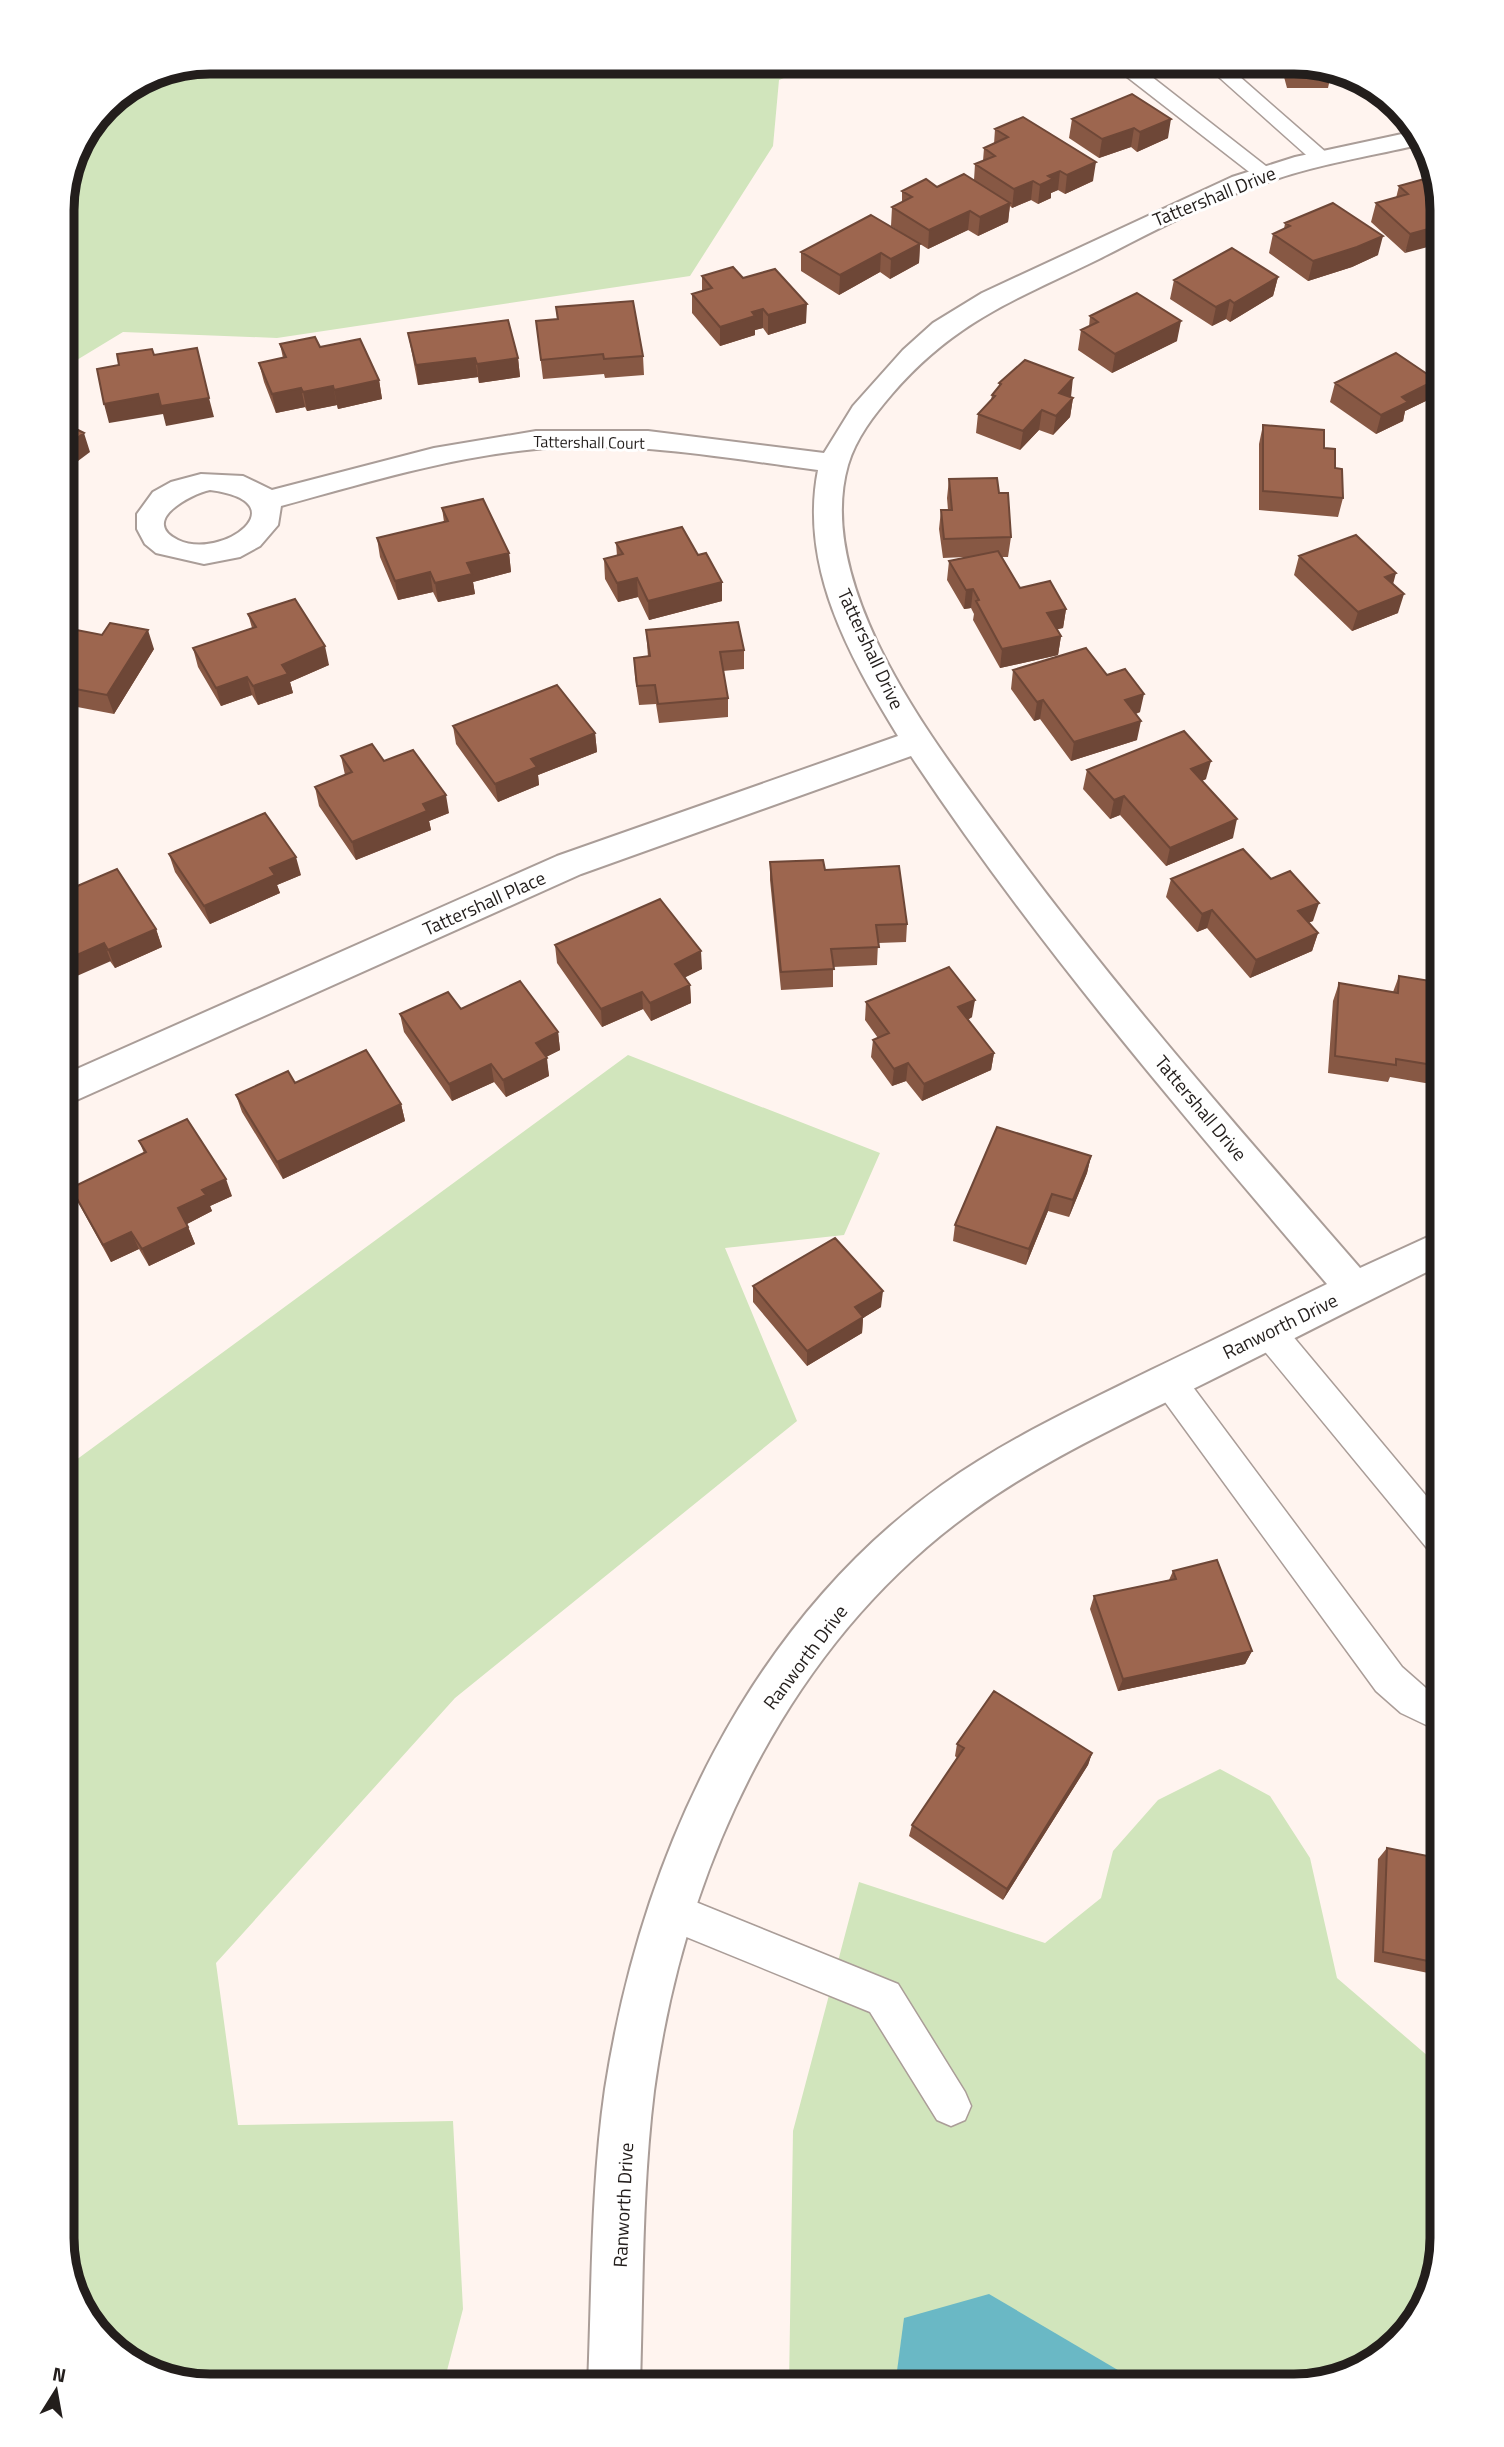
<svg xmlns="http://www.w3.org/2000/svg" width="1504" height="2447" viewBox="0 0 1504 2447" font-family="'Titillium Web',sans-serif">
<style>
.green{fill:#d1e5bc}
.water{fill:#6ab8c5}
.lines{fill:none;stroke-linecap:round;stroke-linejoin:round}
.lane-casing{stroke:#aa9d98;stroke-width:3}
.street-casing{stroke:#aa9d98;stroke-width:4}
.lane{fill:#fff;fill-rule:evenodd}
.street{fill:#fff;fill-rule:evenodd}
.wall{fill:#875844}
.shaded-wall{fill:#6e4737}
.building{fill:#9d664f;stroke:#6e4737;stroke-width:2}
.labels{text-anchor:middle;stroke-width:6;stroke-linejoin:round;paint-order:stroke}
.far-street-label{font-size:16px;fill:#231e1c;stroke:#fff}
.street-label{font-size:19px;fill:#231e1c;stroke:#fff}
.rim{fill:none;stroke:#231e1c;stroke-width:9}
</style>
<rect width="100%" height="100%" fill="#fff4ef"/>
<path class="green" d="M209 61H825L779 80 773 146 690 276 277 338 123 332 62 369V200L73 152 105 104 153 72Z
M628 1055 880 1153 844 1235 725 1248 797 1421 455 1698 216 1963 238 2125 453 2121 463 2309 443 2386 200 2385 127 2361 77 2304 61 2238V1471Z
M1220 1769 1270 1796 1310 1858 1337 1978 1443 2069V2238L1418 2320 1361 2370 1295 2386H789L793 2131 859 1882 1045 1943 1101 1898 1113 1851 1158 1800Z"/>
<path class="water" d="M989 2294 1145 2386H895L904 2318Z"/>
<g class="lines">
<g class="lane-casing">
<path id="lane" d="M1117 62H1137L1138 66 1271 170 1274 174 1271 178H1257L1122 73Z
M1202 62H1223L1328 154 1331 158 1328 162H1314Z
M1269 1318 1281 1322 1443 1516V1558L1431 1553 1257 1342 1253 1332 1257 1322Z
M1169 1367 1181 1371 1402 1667 1427 1689 1443 1697V1733L1401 1713 1376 1691 1157 1391 1152 1381 1157 1371Z
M671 1892 898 1984 965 2092 971 2106 965 2120 951 2126 937 2120 870 2012 657 1925 652 1911 657 1897Z"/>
</g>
<g class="street-casing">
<path id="street" d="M1416 131 1427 143C1376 155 1323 163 1273 180 1212 200 1156 230 1099 259 1015 300 955 321 892 394 874 415 856 438 848 465 831 524 852 589 877 642 912 715 962 780 1009 844 1118 992 1240 1130 1360 1268L1443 1230V1264C1361 1304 1280 1346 1199 1386 1122 1424 1044 1460 974 1510 787 1644 684 1867 654 2091 642 2188 643 2288 640 2386H588C592 2288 591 2186 605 2089 641 1857 747 1625 942 1485 1007 1439 1080 1405 1151 1370 1210 1342 1268 1313 1327 1284 1181 1113 1035 943 911 756L581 874 61 1107V1076L557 856 898 736C849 656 799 567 818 470 725 458 630 440 536 449 449 457 365 483 281 506L278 525 260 546 240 557 204 564 156 553 145 544 137 529V514L153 492 171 482 201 474 243 476 272 490 434 448 536 431H648L824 453 853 406 903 350 933 323 982 293 1232 177 1295 157ZM210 490C301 502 222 561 178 540 139 521 191 494 210 490Z"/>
</g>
<use href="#lane" class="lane"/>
<use href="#street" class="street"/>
</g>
<path class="wall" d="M989 61 1043 62 1038 73 988 65Z
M1280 62H1305L1354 78 1330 79 1328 88H1287Z
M1132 94 1168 138 1137 152 1131 147 1099 158 1069 138 1072 119Z
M995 129 1093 181 1065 194 1058 190 1051 193V198L1038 204 1031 200 1012 208 1010 206 1008 222 978 236 968 230 928 249 920 244 919 263 890 279 880 272 839 295 801 271V252L905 235 891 226 892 207 902 202V191L937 187 974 180 975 164 983 161 984 148 994 144Z
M1435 176 1405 253 1371 222 1376 203 1396 198 1399 186Z
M1285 223 1378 255 1352 267 1308 281 1269 253 1273 234 1284 229Z
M702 276 743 278 806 323 768 335 763 328 755 330V335L720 346 692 313V294L702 291Z
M1278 277 1273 296 1230 322 1226 319 1212 326 1170 299 1174 280Z
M556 307 643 356 644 375 605 378 604 374 543 379 536 321 557 319Z
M1090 316 1177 341 1112 373 1078 350 1081 330 1089 327Z
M408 333 518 358 520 377 479 383 478 377 418 385Z
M280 344 320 347 379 380 382 399 338 409 337 405 307 411 305 407 276 413 264 382 259 363 283 358Z
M999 383 1073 398 1070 417 1053 435 1039 430 1020 450 976 433 978 414 991 400 992 395 999 387Z
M1335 383 1430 399 1405 411 1403 421 1376 434 1330 402Z
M1263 425 1324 448 1335 468 1343 498 1338 517 1259 510V444Z
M949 479 999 493 1011 537 1008 557H1002L1020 588 1066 609 1063 628 1057 629 1061 636 1058 655 1000 668 973 620 974 614 971 608 964 609 947 580 949 561 965 557 943 558 939 529 941 510H948L947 498Z
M442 508 509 553 511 572 473 582 475 594 438 602 433 592 398 600 380 557 377 538 444 522Z
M616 543 722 601 649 620 638 597 618 602 605 579 604 559 617 556Z
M1299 556 1393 584 1398 613 1352 631 1294 575Z
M248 614 329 665 290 682 293 693 258 705 252 695 221 706 198 667 193 648 252 628Z
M61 627 154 649 114 714 72 706 70 701 61 699Z
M646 630 744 650V669L723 671 728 698V717L659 723 656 704 639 705 635 677 634 658 648 657Z
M1013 670 1107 675 1140 712 1136 714 1137 740 1071 761 1040 719 1034 721 1011 689Z
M453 726 595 733 597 752 538 775 539 785 498 802 456 744Z
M341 756 384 761 449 813 429 821 431 830 356 860 319 806 315 787 345 775Z
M1087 770 1206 779 1202 781 1233 838 1166 866 1120 815 1110 819 1083 789Z
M169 854 301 875 277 885 280 893 210 924 175 872Z
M770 862 825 870 907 924 906 942 878 943 877 965 833 967V987L781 990 770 880Z
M1171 879H1271L1313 921 1309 922 1318 933 1312 951 1250 978 1207 928 1197 932 1166 897Z
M61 893 156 929 162 947 115 968Z
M555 945 702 969 685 977 690 985 691 1003 651 1021 643 1009 602 1027 557 963Z
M1399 976 1443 983V1081L1433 1079 1431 1084 1390 1077 1388 1082 1328 1073 1333 1001 1339 983 1393 992Z
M866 1002 972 1017 968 1020 994 1053 991 1070 922 1101 906 1081 892 1086 871 1057 873 1040 878 1038 865 1020Z
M461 1009 558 1032 560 1050 546 1057 549 1076 506 1097 494 1082 452 1101 404 1032 400 1014Z
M295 1083 401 1104 405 1121 283 1179 242 1112 236 1095Z
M139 1141 232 1196 210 1206 212 1211 187 1224 195 1244 149 1266 139 1249 111 1262 79 1204 71 1188 144 1153Z
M1091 1156 1087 1173 1069 1217 1048 1211 1026 1265 953 1241 955 1225Z
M753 1286 881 1307 863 1318 862 1333 807 1366 753 1302Z
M1173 1571 1252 1651 1245 1664 1118 1691 1090 1609 1094 1596 1169 1580Z
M957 1744 1092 1753 1088 1765 1003 1900 909 1836 912 1825 957 1758 955 1756Z
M1387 1848 1443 1859V1976L1374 1962 1378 1859Z"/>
<path class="shaded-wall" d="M1039 62H1043L1038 73Z
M1171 119 1168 138 1137 152 1140 132Z
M1134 128 1131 147 1099 158 1102 139Z
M1096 162 1093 181 1065 194 1067 175Z
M1060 171 1058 190 1051 193V198L1038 204 1040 185 1048 176Z
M1033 181 1031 200 1012 208 1014 189Z
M1010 203 1008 222 978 236 980 217Z
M970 211 968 230 928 249 929 230Z
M1443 225V243L1405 253 1410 234Z
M1383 236 1378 255 1352 267 1308 281 1313 261Z
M920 244 919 263 890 279 891 259Z
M881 253 880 272 839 295 840 275Z
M1278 277 1273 296 1230 322 1234 303Z
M1230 300 1226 319 1212 326 1216 307Z
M807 304 806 323 768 335V315Z
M763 309V328L755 330V335L720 346V327L752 312Z
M1181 321 1177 341 1112 373 1115 354Z
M475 358 478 377 418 385 416 365Z
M518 358 520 377 479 383 477 364Z
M1073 378 1071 397 1059 393Z
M379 380 382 399 338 409 334 390Z
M1436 380 1430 399 1405 411 1403 421 1376 434 1381 415 1402 397Z
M333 386 337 405 307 411 303 392Z
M301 388 305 407 276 413 272 394Z
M158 394 209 398 214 417 166 426 163 414 109 423 104 404Z
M1073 398 1070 417 1053 435 1056 416Z
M1042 410 1039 430 1020 450 1023 431Z
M84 433 90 452 62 473V449Z
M509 553 511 572 473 582 475 594 438 602 435 583 467 563Z
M430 572 433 592 398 600 395 581Z
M1396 573 1391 592 1385 577Z
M637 578 638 597 618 602 617 583Z
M722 582V601L649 620 648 601Z
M973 589 971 608 964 609 966 590Z
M1404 594 1398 613 1352 631 1358 612Z
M1066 609 1063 628 1045 632 1047 613Z
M148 630 154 649 114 714 107 695Z
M1061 636 1058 655 1000 668 1002 649Z
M325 646 329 665 290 682 293 693 258 705 253 686 282 665Z
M247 677 252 695 221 706 216 688Z
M1144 694 1140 712 1121 718 1125 700Z
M1043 700 1040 719 1034 721 1037 702Z
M1141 721 1137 740 1071 761 1074 742Z
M595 733 597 752 538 775 539 785 498 802 495 784 531 759Z
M1211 761 1206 779 1186 787 1191 769Z
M446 795 449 813 429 821 431 830 356 860 352 842 423 804Z
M1124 796 1120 815 1110 819 1114 800Z
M1237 819 1233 838 1166 866 1170 848Z
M296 857 301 875 277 885 280 893 210 924 204 906 270 868Z
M1319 903 1313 921 1293 929 1298 911Z
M1212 910 1207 928 1197 932 1202 914Z
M156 929 162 947 115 968 108 950Z
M1318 933 1312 951 1250 978 1256 960Z
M104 943 111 961 61 983V962Z
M701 951 702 969 676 982 675 964Z
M690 985 691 1003 651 1021 650 1003Z
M642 992 643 1009 602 1027 601 1009Z
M975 1000 972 1017 956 1025 958 1007Z
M558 1032 560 1050 538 1061 536 1043Z
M994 1053 991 1070 922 1101 924 1084Z
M547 1058 549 1076 506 1097 503 1080Z
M908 1063 906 1081 892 1086 894 1069Z
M491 1064 494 1082 452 1101 449 1084Z
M401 1104 405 1121 283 1179 277 1162Z
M1091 1156 1087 1173 1069 1217 1073 1200Z
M226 1179 232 1196 210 1206 212 1211 185 1225 178 1208 202 1190Z
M1052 1194 1048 1211 1026 1265 1029 1249Z
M188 1227 195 1244 149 1266 142 1249Z
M131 1232 139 1249 111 1262 103 1245Z
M68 1267 76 1284 61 1291V1271Z
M883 1291 881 1307 863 1318 862 1333 807 1366V1351L855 1307Z
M1252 1651 1245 1664 1118 1691 1123 1679Z
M1092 1753 1088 1765 1003 1900 1007 1889Z"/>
<path class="building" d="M1289 62H1305L1328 69H1291Z
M1132 94 1171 119 1140 132 1134 128 1102 139 1072 119Z
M1023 117 1096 162 1067 175 1060 171 1048 176 1053 179 1040 185 1033 181 1014 189 975 164 995 156 984 148 1008 137 995 129Z
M964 174 1010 203 980 217 970 211 929 230 892 207 912 197 902 191 926 179 937 187Z
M1435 176 1443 209V225L1410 234 1376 203 1408 194 1399 186Z
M1333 203 1383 236 1357 247 1313 261 1273 234 1290 226 1285 223Z
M871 215 920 244 891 259 881 253 840 275 801 252Z
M1232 248 1278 277 1234 303 1230 300 1216 307 1174 280Z
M733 267 743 278 775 269 807 304 768 315 763 309 752 312 755 316 720 327 692 294 712 288 702 276Z
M1137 293 1181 321 1115 354 1081 330 1098 322 1090 316Z
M633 301 643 356 604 359 603 354 541 360 536 321 558 319 556 307Z
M508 320 518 358 477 364 475 358 416 365 408 333Z
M315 337 320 347 360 339 379 380 334 390 333 386 303 392 301 388 272 394 259 363 286 357 280 344Z
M197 348 209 398 161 406 158 394 104 404 97 369 119 365 117 354 152 349 154 355Z
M1396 353 1436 380 1402 397 1408 402 1381 415 1335 383Z
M1025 360 1073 378 1059 393 1073 398 1056 416 1042 410 1023 431 978 414 995 396 992 395 1001 384 999 383Z
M62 422 84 433 62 449Z
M1263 425 1324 430V448L1335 449V468L1342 469 1343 498 1263 491Z
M997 478 999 493H1008L1011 537 944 539 941 510H952L949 479Z
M483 499 509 553 467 563 472 574 435 583 430 572 395 581 377 538 448 521 442 508Z
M682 527 698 555 706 553 722 582 648 601 637 578 617 583 604 559 623 554 616 543Z
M1356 535 1396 573 1385 577 1404 594 1358 612 1299 556Z
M998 551 1020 588 1050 581 1066 609 1047 613 1061 636 1002 649 976 601 979 600 973 589 966 590 949 561Z
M295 599 325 646 282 665 288 674 253 686 247 677 216 688 193 648 256 627 248 614Z
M738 622 744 650 720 652 728 698 658 704 655 685 637 686 634 658 650 656 646 630Z
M110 623 148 630 107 695 65 687 69 683 61 681V627L102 635Z
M1086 648 1107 675 1125 669 1144 694 1125 700 1141 721 1074 742 1043 700 1037 702 1013 670Z
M557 685 595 733 531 759 537 767 495 784 453 726Z
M1184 731 1211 761 1191 769 1237 819 1170 848 1124 796 1114 800 1087 770Z
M372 744 384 761 413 750 446 795 423 804 427 811 352 842 315 787 352 772 341 756Z
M265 813 296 857 270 868 275 875 204 906 169 854Z
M1243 849 1271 879 1290 871 1319 903 1298 911 1318 933 1256 960 1212 910 1202 914 1171 879Z
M823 860 825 870 899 866 907 924 876 925 879 947 831 949 834 969 781 972 770 862Z
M117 869 156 929 108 950 104 943 61 962V893Z
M660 899 701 951 675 964 690 985 650 1003 642 992 601 1009 555 945Z
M949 967 975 1000 958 1007 994 1053 924 1084 908 1063 894 1069 873 1040 889 1033 866 1002Z
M1399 976 1443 983V1062L1439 1061V1066L1396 1059V1065L1335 1056 1339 983 1398 993Z
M520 981 558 1032 536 1043 547 1058 503 1080 491 1064 449 1084 400 1014 448 992 461 1009Z
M366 1050 401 1104 277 1162 236 1095 288 1071 295 1083Z
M187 1119 226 1179 202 1190 206 1195 178 1208 188 1227 142 1249 131 1232 103 1245 71 1188 146 1152 139 1141Z
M997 1127 1091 1156 1073 1200 1052 1194 1029 1249 955 1225Z
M835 1238 883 1291 855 1307 863 1317 807 1351 753 1286Z
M61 1255 68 1267 61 1271Z
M1217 1560 1252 1651 1123 1679 1094 1596 1176 1579 1173 1571Z
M994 1691 1092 1753 1007 1889 912 1825 964 1748 957 1744Z
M1387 1848 1443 1859V1964L1383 1952Z"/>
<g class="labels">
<g class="far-street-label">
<text transform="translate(589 442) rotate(1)" y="6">Tattershall Court</text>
</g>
<g class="street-label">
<text transform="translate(1214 196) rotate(-22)" y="7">Tattershall Drive</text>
<text transform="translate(871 649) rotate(65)" y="7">Tattershall Drive</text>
<text transform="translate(484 903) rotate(-24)" y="7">Tattershall Place</text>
<text transform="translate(1201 1108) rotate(50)" y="7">Tattershall Drive</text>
<text transform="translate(1280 1326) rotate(-26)" y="7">Ranworth Drive</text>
<text transform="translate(805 1657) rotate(-53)" y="7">Ranworth Drive</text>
<text transform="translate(623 2205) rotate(-87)" y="7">Ranworth Drive</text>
</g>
</g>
<path d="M0 0H1504V2447H0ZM210 74H1294A136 136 0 0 1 1430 210V2238A136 136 0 0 1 1294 2374H210A136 136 0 0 1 74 2238V210A136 136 0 0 1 210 74Z" fill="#fff" fill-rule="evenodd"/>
<path class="rim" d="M210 74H1294A136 136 0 0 1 1430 210V2238A136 136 0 0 1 1294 2374H210A136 136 0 0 1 74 2238V210A136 136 0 0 1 210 74Z"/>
<g transform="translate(56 2391) rotate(11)" stroke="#ffffff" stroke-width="5" paint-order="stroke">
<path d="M0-5L12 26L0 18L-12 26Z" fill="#231e1c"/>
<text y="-10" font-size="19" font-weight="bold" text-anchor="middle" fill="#231e1c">N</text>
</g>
</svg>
